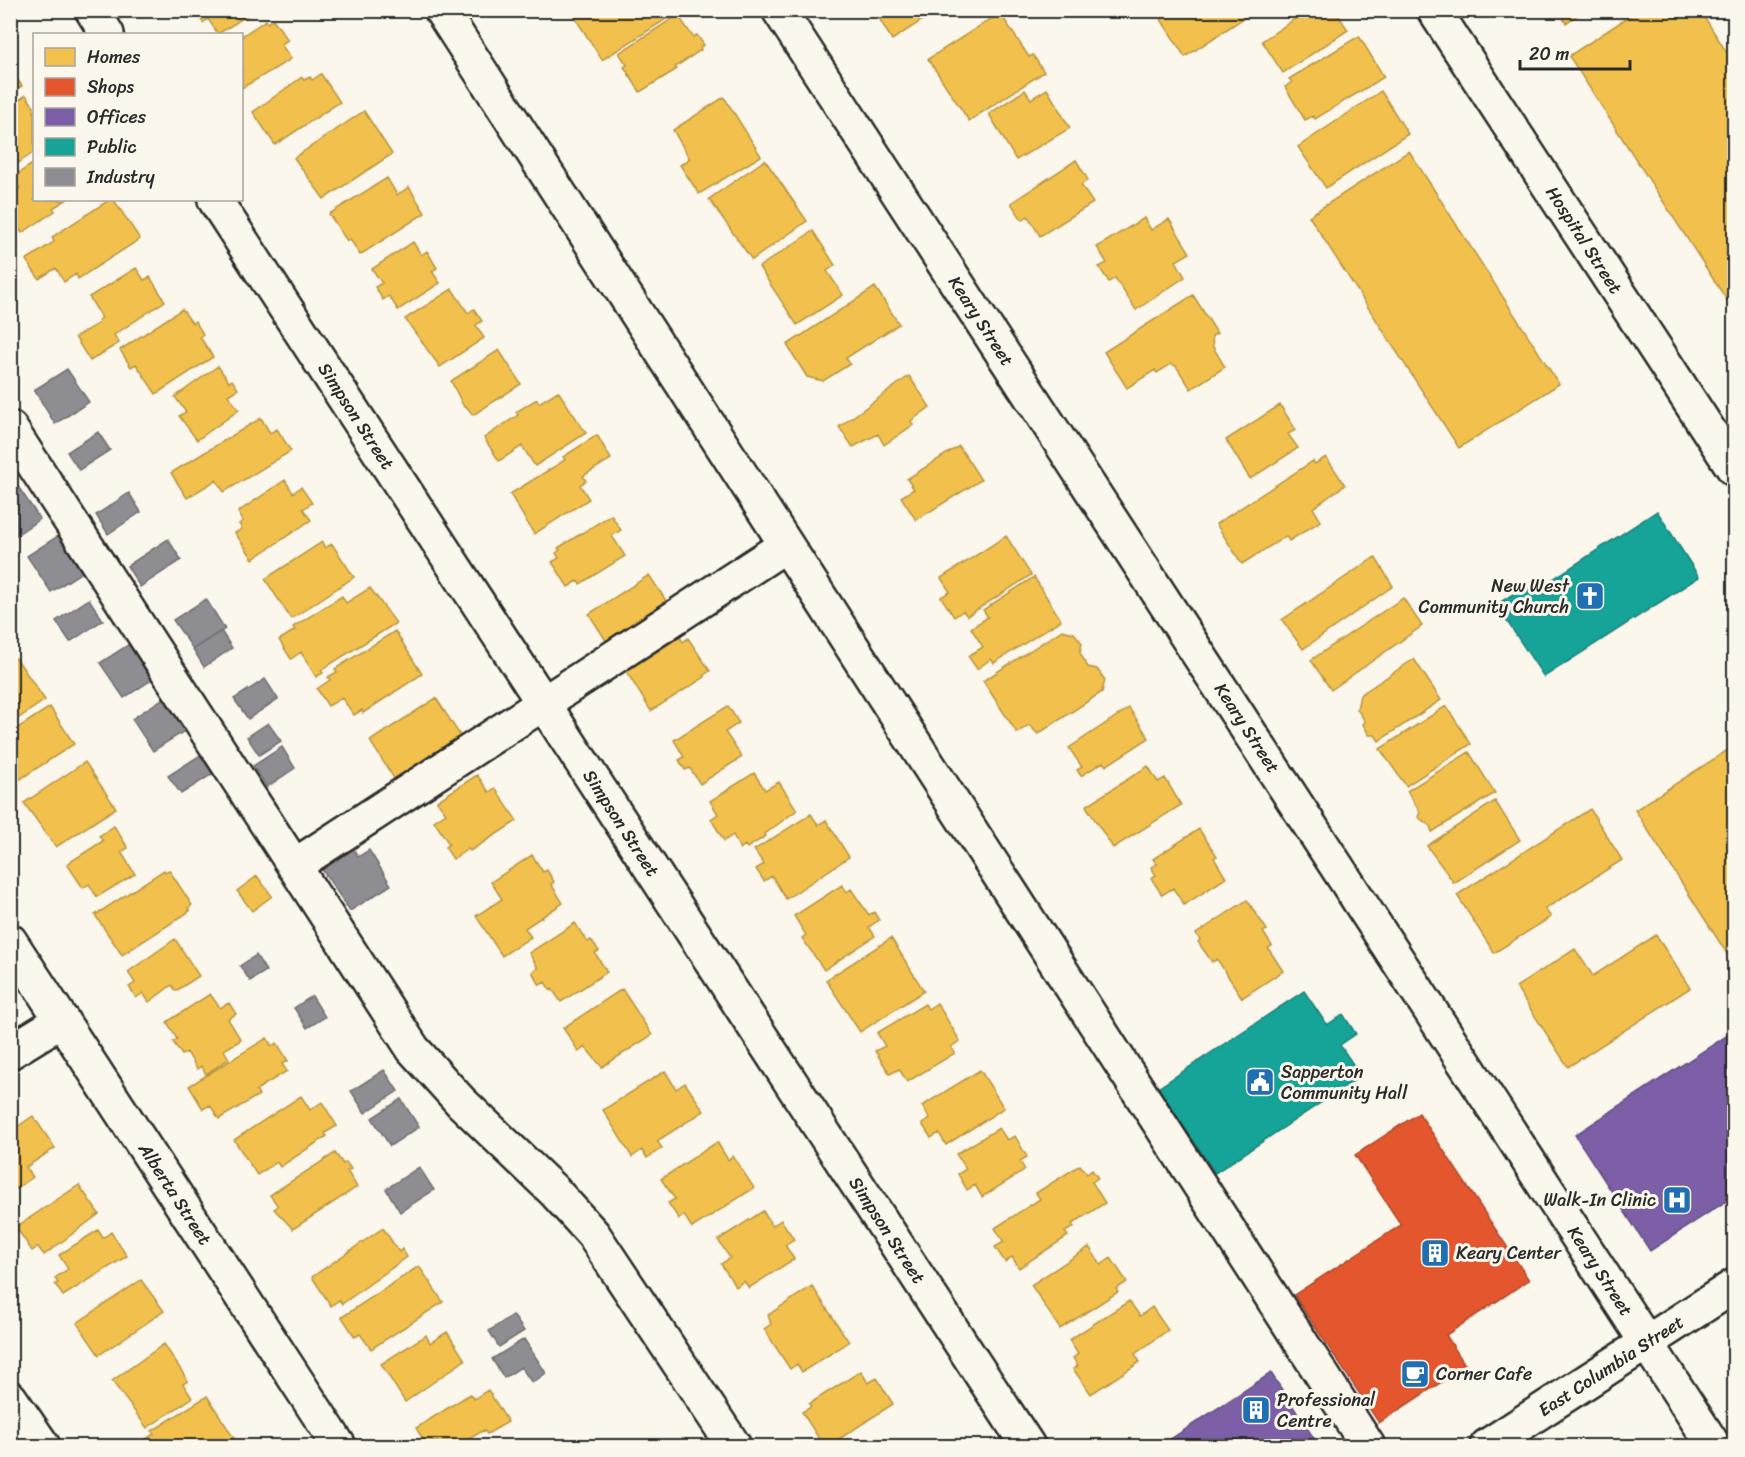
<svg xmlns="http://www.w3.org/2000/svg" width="1745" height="1457" viewBox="0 0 1745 1457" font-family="Sriracha,sans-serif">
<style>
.homes{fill:#f2c14e;stroke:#b69444;stroke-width:1.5}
.shops{fill:#e4572e;stroke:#ac4a2d;stroke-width:1.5}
.offices{fill:#7b5ea7;stroke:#634f82;stroke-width:1.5}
.public{fill:#17a398;stroke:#1d7f77;stroke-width:1.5}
.industry{fill:#8d8d92;stroke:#707073;stroke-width:1.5}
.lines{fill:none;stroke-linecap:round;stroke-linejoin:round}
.minor-casing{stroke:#2b2b2b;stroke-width:38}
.minor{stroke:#fbf7ec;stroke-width:33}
.labels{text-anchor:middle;stroke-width:6;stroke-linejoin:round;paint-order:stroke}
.street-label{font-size:18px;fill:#2b2b2b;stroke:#fbf7ec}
.poi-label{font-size:18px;fill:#2b2b2b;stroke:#fbf7ec;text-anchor:start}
</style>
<rect width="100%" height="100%" fill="#fbf7ec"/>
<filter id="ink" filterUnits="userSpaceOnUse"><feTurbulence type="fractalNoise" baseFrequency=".0167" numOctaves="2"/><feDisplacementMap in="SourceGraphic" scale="12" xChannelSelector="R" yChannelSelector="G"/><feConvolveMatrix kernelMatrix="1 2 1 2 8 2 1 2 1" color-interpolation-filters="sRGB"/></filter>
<g filter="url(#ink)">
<path class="homes" d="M195 10H256L218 34 208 19 203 23Z
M570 10H668L671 16 602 60Z
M874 10H938L892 40Z
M1155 10H1256L1185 57Z
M1308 10H1335L1348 30 1283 73 1262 41Z
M1558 10H1585L1566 23Z
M1639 10H1700L1734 64V307L1732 308 1569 56Z
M1000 13 1029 57 1033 55 1044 72 969 121 928 59Z
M678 15 693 37 697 35 704 45 700 47 701 50 675 67 677 69 640 92 624 67 627 65 619 53Z
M273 19 288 40 281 44 291 59 242 88V36L266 20 268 23Z
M1359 36 1384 77 1315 119 1313 116 1305 120 1285 87 1292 82 1289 79Z
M10 69 22 86 10 93Z
M321 74 340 102 275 145 253 112 302 77 304 80 310 77 312 80Z
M1047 89 1070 128 1016 160 989 114 1025 90 1031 99Z
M1381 91 1408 134 1326 188 1298 147Z
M26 95 34 107V152L14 166 10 162V106Z
M724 97 761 156 699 194 680 165 690 159 673 130Z
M364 111 392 154 324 199 294 158Z
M1409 151 1559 384 1459 448 1309 216Z
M765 160 807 221 752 260 709 199Z
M1076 160 1088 180 1081 185 1093 203 1040 236 1028 216 1022 220 1011 203Z
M34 163V200H66L53 208 55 211 22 233 10 215V195L20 188 13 177Z
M387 178 397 195 409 187 425 213 360 255 350 239 347 241 329 214Z
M109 200H114L140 239 78 279 76 274 64 282 56 268 39 279 26 260 54 242 52 237Z
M1144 218 1151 230 1169 219 1190 253 1176 261 1185 277 1136 310 1115 278 1109 282 1099 267 1107 263 1097 247Z
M813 231 835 265 827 271 843 295 797 325 759 267Z
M413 242 421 255 427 251 437 268 432 271 440 283 398 310 389 296 383 300 375 287 382 283 372 269Z
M136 268 144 280 150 277 165 301 114 335 119 343 90 361 75 337 99 323 98 320 102 318 89 297Z
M875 287 899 324 846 358 850 364 823 381 807 377 787 345Z
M452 289 468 313 474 309 482 321 476 325 484 338 440 367 405 319Z
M1193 295 1217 333 1212 336 1213 347 1225 367 1191 389 1176 366 1171 364 1157 373 1155 370 1127 388 1104 352Z
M182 309 192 323 195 321 203 334 200 337 213 357 156 394 136 364 131 367 120 350Z
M499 350 521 384 473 415 466 406 464 407 451 381Z
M218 366 229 382 232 380 238 389 228 395 239 410 197 440 179 416 186 412 175 397Z
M909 376 930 407 911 421 913 425 884 445 878 434 853 447 839 427Z
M558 391 586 433 535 466 522 446 499 461 484 438 518 415 516 412 537 399 539 403Z
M1280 405 1296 430 1288 434 1298 448 1250 479 1226 440Z
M261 418 270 433 277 429 291 451 224 492 216 480 187 498 171 473Z
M597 435 611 459 583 476 586 481 580 485 589 499 534 534 510 494 565 460 563 457Z
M959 446 981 480 916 520 901 497 914 489 907 479Z
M1326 457 1345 485 1313 508 1321 521 1289 541 1286 536 1242 564 1216 524 1313 461 1315 464Z
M285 480 293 493 301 487 312 503 303 509 311 520 253 559 235 533 242 529 239 524 243 521 238 512Z
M611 515 621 530 612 536 625 556 580 584 578 581 568 587 552 562 559 558 556 553 560 550 558 548Z
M1006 536 1031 575 967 616 963 611 954 617 941 597 950 592 941 578Z
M322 542 325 548 332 544 354 577 291 619 265 579Z
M1375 557 1393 586 1303 649 1282 620Z
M649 575 675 614 614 653 589 614Z
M1034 577 1061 620 994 663 991 659 977 669 968 656 983 647 971 628 988 617 983 610Z
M370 588 396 623 321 670 323 673 316 677 301 652 291 659 279 640 295 630 293 627 342 596 346 603Z
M1403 598 1422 626 1331 690 1311 660Z
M1062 630 1074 633 1082 643 1080 653 1088 667 1097 669 1105 680 1102 692 1038 734 1029 725 1017 733 983 681Z
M395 631 422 674 363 713 362 710 354 715 342 698 328 706 317 689 330 680 328 677 337 672 335 669Z
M680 637 683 642 688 638 710 671 704 675 705 677 651 711 626 671Z
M16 658 45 700 10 724V662Z
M1414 659 1441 700 1379 741 1375 735H1369L1363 724 1365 721 1357 709 1360 695Z
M436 698 461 737 395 780 370 741Z
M728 706 739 723 725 732 742 757 700 784 690 768 685 770 679 760 684 757 674 740Z
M1446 706 1471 744 1406 786 1380 749Z
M50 707 74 744 19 780 10 766V733Z
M1129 708 1149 738 1106 766 1103 762 1081 776 1077 770 1082 767 1069 748Z
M1734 746V957L1731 960 1635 810Z
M1469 752 1495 793 1432 832 1430 826 1418 817 1420 812 1407 791Z
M85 762 116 808 56 847 24 803Z
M1148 766 1158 782 1165 778 1181 805 1113 848 1086 806Z
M754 773 765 790 779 782 797 810 765 834 766 836 747 848 745 845 740 849 733 835 724 841 711 819 718 814 710 801Z
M477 775 489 792 495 788 517 821 470 851 468 849 453 859 445 847 449 844 434 821 446 813 437 801Z
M1495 801 1520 840 1454 883 1427 846Z
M1590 809 1622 860 1545 909 1551 917 1494 953 1457 895Z
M811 814 818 825 826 820 849 857 786 899 772 876 764 881 756 869 764 864 754 850Z
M114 826 128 848 121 852 135 874 97 897 89 884 83 888 67 864 103 841 99 836Z
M1199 829 1217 856 1214 858 1226 878 1184 905 1173 888 1162 895 1151 878 1156 875 1151 867 1157 864 1153 859Z
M532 855 543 872 547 870 554 882 551 884 563 903 525 928 531 937 502 956 476 916 502 899 491 882Z
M164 870 165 872 169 870 192 905 188 908 190 911 122 955 95 915Z
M257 876 272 896 252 911 237 891Z
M842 885 847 892 851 889 869 915 874 912 879 920 869 927 875 936 824 970 802 938 806 935 794 916Z
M1247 900 1267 930 1263 932 1272 946 1268 948 1283 971 1242 998 1217 959 1212 962 1198 942 1200 940 1196 934Z
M575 923 587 942 591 940 599 951 595 953 607 972 561 1002 552 989 550 990 545 982 540 985 532 972 538 968 529 953Z
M1656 935 1690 988 1568 1067 1516 987 1575 949 1593 976Z
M891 938 924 991 860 1032 826 980Z
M175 939 199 976 176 991 172 985 149 1002 143 993 136 998 129 987 135 983 128 972Z
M622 989 652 1035 602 1067 585 1047 579 1052 563 1028Z
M210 994 220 1008 229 1003 236 1014 228 1019 241 1040 224 1050 229 1059 206 1074 201 1066 197 1069 187 1052 182 1055 173 1042 177 1039 167 1022Z
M937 1003 960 1041 951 1047 955 1053 907 1082 899 1069 890 1074 875 1051 885 1046 877 1033 925 1004 928 1009Z
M267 1038 272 1046 277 1043 288 1061 282 1064 287 1071 256 1090 259 1095 219 1119 210 1105 203 1109 189 1086Z
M980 1070 1004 1108 946 1145 939 1133 931 1138 922 1124 930 1119 922 1106Z
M665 1071 676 1089 685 1083 704 1111 657 1141 662 1148 647 1158 642 1150 632 1157 603 1110Z
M301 1096 310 1110 322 1102 337 1126 325 1133 327 1136 280 1167 277 1162 257 1175 234 1140Z
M33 1116 55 1148 26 1167 33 1177 10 1193V1132Z
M999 1128 1007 1140 1015 1136 1027 1157 1020 1161 1025 1170 982 1197 975 1185 967 1190 958 1174 966 1169 956 1154Z
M717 1142 728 1160 733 1156 754 1188 692 1228 684 1215 679 1219 668 1203 675 1199 661 1179Z
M335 1153 343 1164 346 1162 351 1169 347 1171 357 1187 293 1229 274 1209 278 1206 270 1195Z
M1080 1165 1087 1174 1092 1170 1098 1178 1092 1182 1105 1203 1072 1224 1074 1227 1065 1232 1068 1236 1019 1268 1012 1257 1005 1262 995 1247 1004 1242 995 1228 1040 1199 1036 1193Z
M79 1185 99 1214 44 1255 38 1247 32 1251 16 1227Z
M763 1211 772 1226 781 1220 794 1239 785 1245 794 1259 749 1288 744 1281 736 1287 721 1264 730 1258 718 1240Z
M383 1228 399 1252 402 1249 407 1257 342 1304 339 1300 331 1306 312 1277Z
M98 1230 103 1238 111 1232 127 1256 63 1296 55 1284 58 1283 55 1278 68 1269 59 1255Z
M1089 1247 1101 1265 1111 1258 1127 1282 1116 1289 1118 1292 1060 1329 1031 1285Z
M419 1266 443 1302 371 1349 360 1334 355 1337 342 1317Z
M141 1280 164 1311 99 1355 77 1323Z
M812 1286 849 1342 802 1372 797 1364 790 1369 764 1329 771 1324 768 1315Z
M1129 1301 1140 1316 1152 1307 1168 1330 1135 1354 1140 1362 1091 1394 1073 1369 1078 1366 1073 1358 1078 1354 1069 1340Z
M447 1332 465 1360 405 1402 381 1364 426 1335 430 1343Z
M164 1344 188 1381 183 1384 192 1398 147 1428 112 1381Z
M861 1371 868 1383 877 1378 893 1404 833 1443 831 1440 823 1445 802 1412 811 1407 809 1404Z
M488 1390 508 1422 487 1434 484 1430 457 1446H440L436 1440 427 1446 416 1428 470 1394 474 1399Z
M207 1396 235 1440 224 1446H135L154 1434 152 1431Z"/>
<path class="shops" d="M1419 1113 1529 1280 1446 1335 1466 1366 1379 1423 1294 1295 1401 1225 1355 1155Z"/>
<path class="offices" d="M1734 1031V1196L1650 1251 1575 1135Z
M1271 1373 1319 1446H1160Z"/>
<path class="public" d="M1657 511 1699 577 1544 677 1496 605 1536 579 1541 587Z
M1304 991 1327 1025 1343 1014 1356 1034 1340 1045 1361 1076 1215 1173 1158 1088Z"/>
<path class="industry" d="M67 369 89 402 55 424 34 390Z
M98 432 110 450 79 470 67 452Z
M15 482 40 519 10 539V485Z
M129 493 141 512 108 534 96 515Z
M61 534 85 570 51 592 27 556Z
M168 539 181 560 140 587 127 566Z
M89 599 103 620 70 642 56 621Z
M206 599 225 629 193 649 173 620Z
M221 631 232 648 204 667 193 649Z
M131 643 153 679 124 698 100 663Z
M265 679 278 699 248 719 234 699Z
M165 697 186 730 153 751 132 719Z
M268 723 281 741 259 755 247 737Z
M282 747 295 768 267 787 253 766Z
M205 752 217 771 181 794 168 776Z
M351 844 358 857 369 850 391 885 350 911 319 865Z
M256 955 266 971 250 981 240 966Z
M312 996 325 1017 307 1028 294 1008Z
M384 1070 398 1091 365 1113 351 1091Z
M401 1099 419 1127 390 1146 372 1118Z
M419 1167 434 1190 400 1212 386 1189Z
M513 1315 524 1331 499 1347 489 1331Z
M524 1339 546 1373 532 1383 521 1367 504 1378 492 1359Z"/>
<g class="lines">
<g class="minor-casing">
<path id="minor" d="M92 10 107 34
M441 10 1368 1446
M779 10 1714 1446
M1434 10 1734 469
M215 200 1028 1446
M10 428 413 1049 461 1102 554 1191 593 1234 734 1446
M294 866 786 545
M10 941 339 1446
M10 1052 62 1020
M10 1398 43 1446
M1487 1446 1734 1286"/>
</g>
<use href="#minor" class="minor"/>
</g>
</g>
<defs>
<g id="church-square" transform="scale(1.5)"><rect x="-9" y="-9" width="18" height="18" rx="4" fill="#1f6fb2" stroke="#fbf7ec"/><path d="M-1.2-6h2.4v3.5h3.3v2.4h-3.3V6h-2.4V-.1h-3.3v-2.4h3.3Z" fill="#fff"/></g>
<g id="civic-square" transform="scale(1.5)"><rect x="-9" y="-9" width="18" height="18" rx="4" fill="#1f6fb2" stroke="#fbf7ec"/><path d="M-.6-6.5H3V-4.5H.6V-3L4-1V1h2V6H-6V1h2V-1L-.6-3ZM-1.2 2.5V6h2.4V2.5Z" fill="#fff"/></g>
<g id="hospital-square" transform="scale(1.5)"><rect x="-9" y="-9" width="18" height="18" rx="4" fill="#1f6fb2" stroke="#fbf7ec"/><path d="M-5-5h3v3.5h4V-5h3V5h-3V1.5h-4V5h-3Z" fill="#fff"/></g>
<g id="building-square" transform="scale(1.5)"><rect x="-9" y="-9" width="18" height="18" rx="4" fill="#1f6fb2" stroke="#fbf7ec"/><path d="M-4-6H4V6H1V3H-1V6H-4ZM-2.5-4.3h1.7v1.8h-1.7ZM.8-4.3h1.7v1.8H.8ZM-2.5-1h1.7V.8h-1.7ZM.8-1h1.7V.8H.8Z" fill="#fff"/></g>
<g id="cafe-square" transform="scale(1.5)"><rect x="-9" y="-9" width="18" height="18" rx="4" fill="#1f6fb2" stroke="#fbf7ec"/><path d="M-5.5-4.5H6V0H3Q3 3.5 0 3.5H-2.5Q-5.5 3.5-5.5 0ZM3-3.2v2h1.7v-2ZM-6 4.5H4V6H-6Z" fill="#fff"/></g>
</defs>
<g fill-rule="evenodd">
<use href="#church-square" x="1590" y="596"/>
<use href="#civic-square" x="1260" y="1082"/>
<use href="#hospital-square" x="1677" y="1200"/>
<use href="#building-square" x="1435" y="1253"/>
<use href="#cafe-square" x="1415" y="1374"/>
<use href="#building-square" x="1256" y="1410"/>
</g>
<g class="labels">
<g class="street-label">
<text transform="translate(1584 240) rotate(57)" y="6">Hospital Street</text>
<text transform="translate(981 321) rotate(57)" y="6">Keary Street</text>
<text transform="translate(356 416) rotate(57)" y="6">Simpson Street</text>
<text transform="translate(1247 728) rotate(57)" y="6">Keary Street</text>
<text transform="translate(621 823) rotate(57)" y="6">Simpson Street</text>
<text transform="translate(175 1194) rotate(57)" y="6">Alberta Street</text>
<text transform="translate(887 1230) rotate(57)" y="6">Simpson Street</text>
<text transform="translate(1600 1271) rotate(57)" y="6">Keary Street</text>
<text transform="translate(1611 1366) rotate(-33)" y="6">East Columbia Street</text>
</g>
<g class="poi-label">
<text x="1569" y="592" text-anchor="end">New West<tspan x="1569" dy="21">Community Church</tspan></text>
<text x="1281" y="1078">Sapperton<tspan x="1281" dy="21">Community Hall</tspan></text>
<text x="1656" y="1206" text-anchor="end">Walk-In Clinic</text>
<text x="1456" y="1259">Keary Center</text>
<text x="1436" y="1380">Corner Cafe</text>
<text x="1277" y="1406">Professional<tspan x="1277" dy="21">Centre</tspan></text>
</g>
</g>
<rect width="1745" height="1457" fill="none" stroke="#fbf7ec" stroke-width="36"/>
<rect x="18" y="18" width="1709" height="1421" fill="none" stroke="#2b2b2b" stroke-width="2" filter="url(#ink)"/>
<rect x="33" y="33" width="210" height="168" fill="#fbf7ec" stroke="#a8a59f" stroke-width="1.5"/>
<rect x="45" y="48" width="30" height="18" fill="#f2c14e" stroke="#a8a59f" stroke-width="1.5"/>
<text x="87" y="63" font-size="18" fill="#2b2b2b">Homes</text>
<rect x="45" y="78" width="30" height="18" fill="#e4572e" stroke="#a8a59f" stroke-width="1.5"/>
<text x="87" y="93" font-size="18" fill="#2b2b2b">Shops</text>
<rect x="45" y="108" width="30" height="18" fill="#7b5ea7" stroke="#a8a59f" stroke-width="1.5"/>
<text x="87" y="123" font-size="18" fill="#2b2b2b">Offices</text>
<rect x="45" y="138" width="30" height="18" fill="#17a398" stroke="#a8a59f" stroke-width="1.5"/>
<text x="87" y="153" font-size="18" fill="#2b2b2b">Public</text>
<rect x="45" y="168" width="30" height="18" fill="#8d8d92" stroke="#a8a59f" stroke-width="1.5"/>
<text x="87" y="183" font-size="18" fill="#2b2b2b">Industry</text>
<path d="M1520 60v9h110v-9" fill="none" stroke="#2b2b2b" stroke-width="3"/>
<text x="1529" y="60" font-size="18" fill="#2b2b2b" stroke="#fbf7ec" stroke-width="4.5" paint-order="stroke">20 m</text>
</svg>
